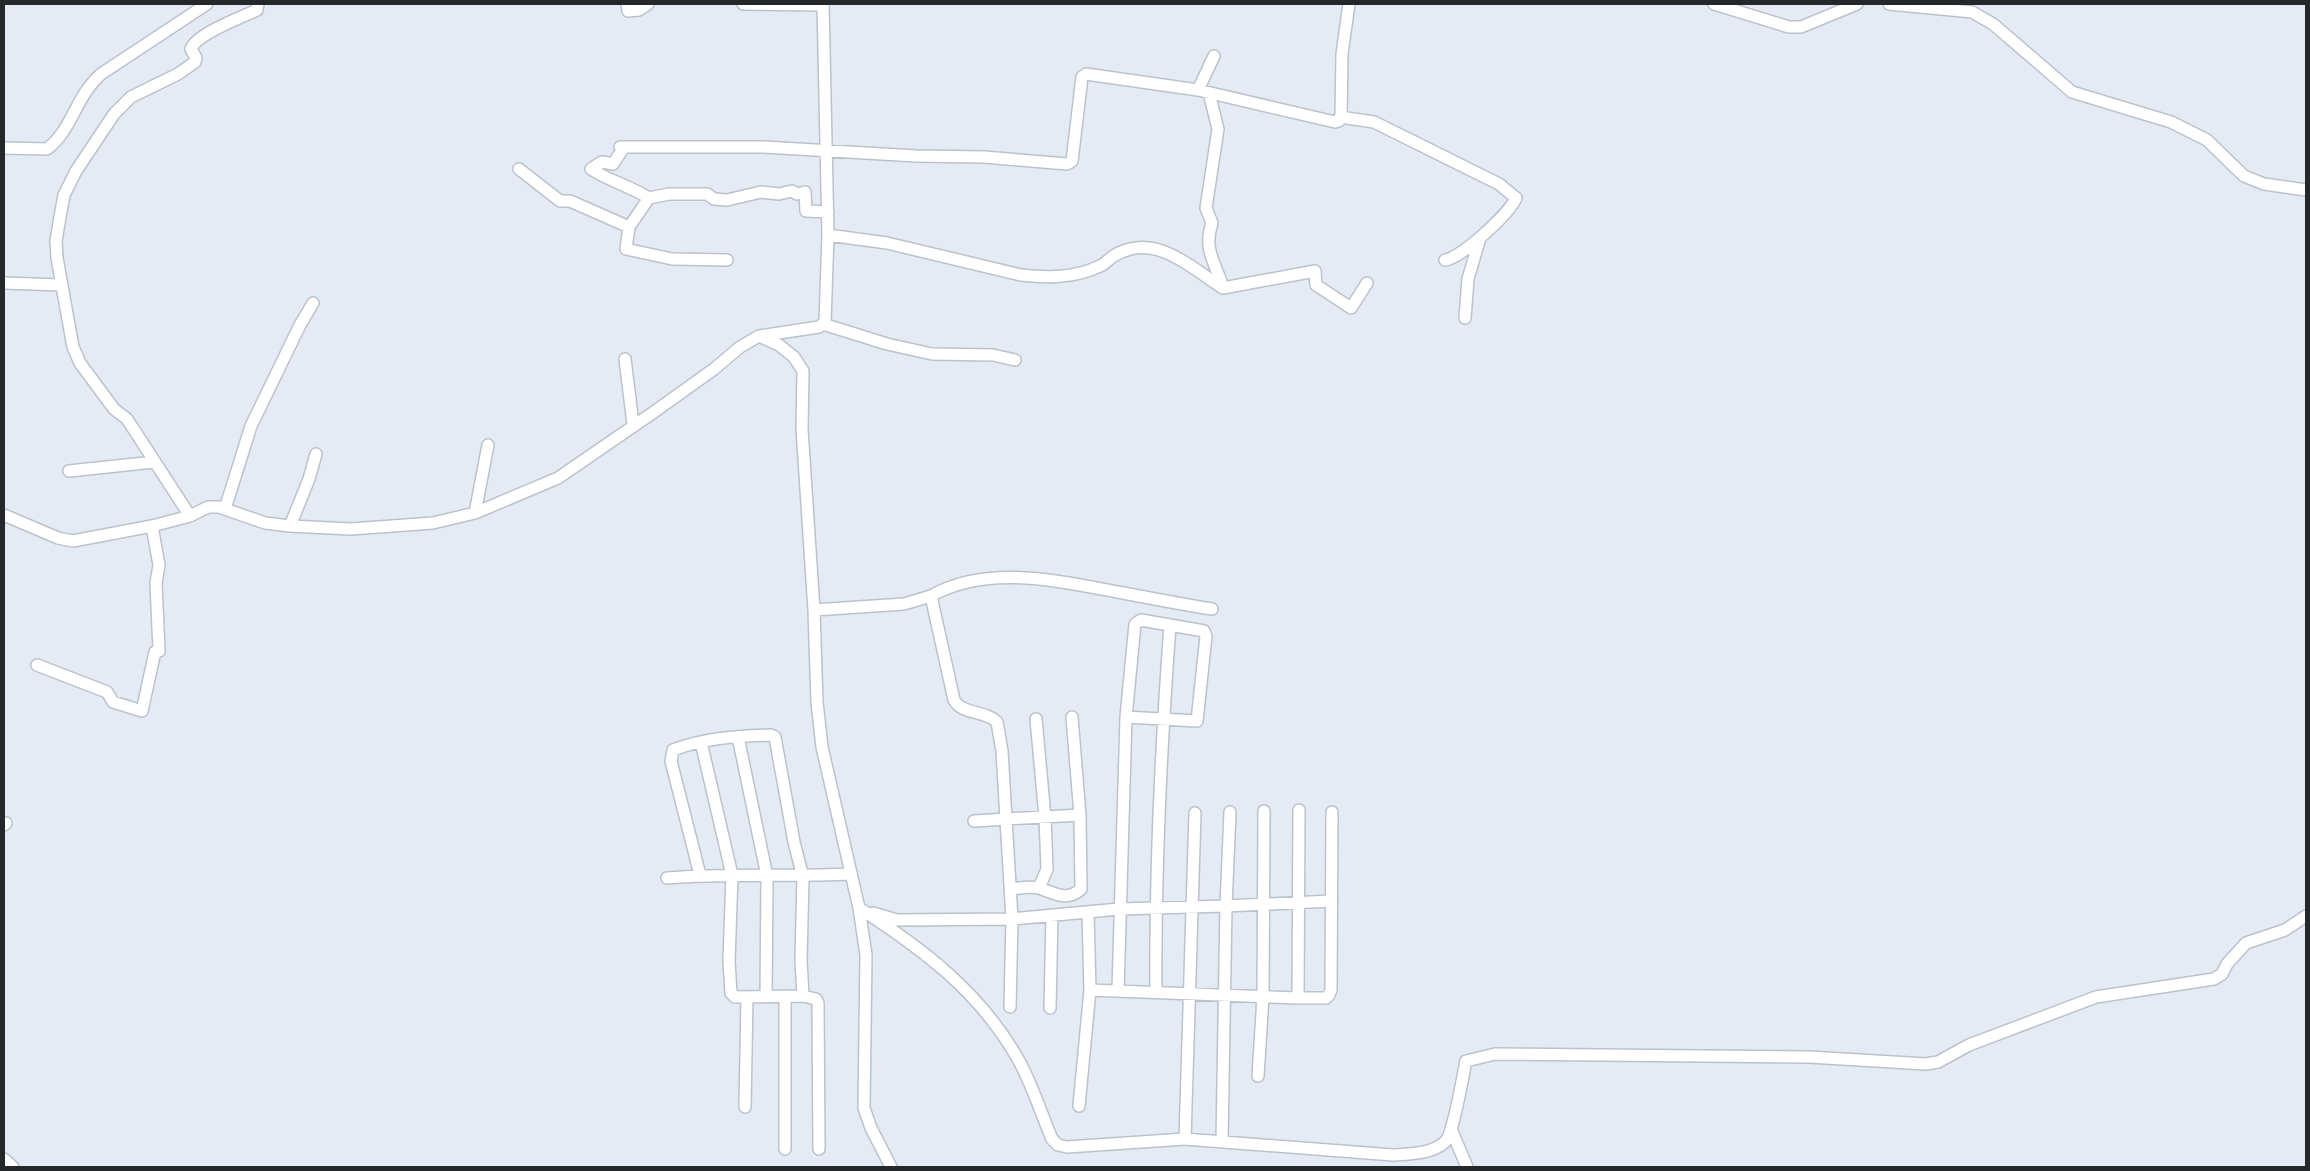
<svg xmlns="http://www.w3.org/2000/svg" width="2310" height="1171" viewBox="0 0 2310 1171" font-family="'Public Sans',sans-serif">
<style>
.lines{fill:none;stroke-linecap:round;stroke-linejoin:round}
.minor-casing{stroke:#bcc2cc;stroke-width:14}
.minor{stroke:#fff;stroke-width:11}
</style>
<rect width="100%" height="100%" fill="#e4ebf5"/>
<g class="lines">
<g class="minor-casing">
<path id="minor" d="M627 4 628 11 639 10 648 4
M743 4 823 5
M1714 4 1789 27H1801L1857 4
M1889 4 1972 12 1993 24 2072 92 2171 122 2207 140 2244 176 2264 184 2306 190
M1198 90 1214 56
M1209 93 1218 129 1206 208 1212 223C1203 250 1215 261 1223 288L1315 271 1316 285 1351 308 1367 283
M1340 117 1374 122 1499 184 1516 198C1509 214 1460 259 1445 260
M620 147H764L916 156 984 157 1067 164 1072 161 1082 77 1086 74 1198 90 1335 122 1339 121 1341 116 1342 54 1349 4
M624 147 613 164 602 162 591 169C609 181 630 186 649 198L669 194H707L714 199 727 200 761 192 779 194 792 191 797 194 805 192 806 211 828 212
M4 148 47 149C73 129 75 97 101 74L207 4
M519 169 560 201H570L629 227 649 198
M629 227 626 249 672 259 727 260
M828 235 887 243 1021 275C1049 278 1075 278 1100 266 1105 264 1108 260 1112 257 1122 250 1137 246 1149 248 1175 251 1201 274 1223 288
M4 283 61 285
M1465 318 1468 279 1480 238
M823 324 887 344 932 354 993 355 1015 360
M759 336 819 327 825 322 828 235 823 4
M625 359 633 424
M69 471 154 462
M225 509 251 426 300 325 313 303
M475 513 488 445
M4 515 58 538 73 541 152 526 190 516 208 507H219L265 523 290 526 351 529 433 523 475 513 558 478 654 412 714 369 740 347 759 336 779 345 794 357 803 371 802 429 814 610 817 702 822 747 859 908 866 955 864 1108 871 1128 891 1167
M190 516 127 419 114 409 80 363 73 347 57 258 56 241 60 217 64 195 76 171 114 114 131 97 178 74 195 62 196 58 191 49C196 34 242 17 257 10L258 4
M290 526 309 479 316 454
M814 610 904 604 931 596
M37 665 107 692 113 702 142 711 155 652 159 651 156 583 159 565 152 526
M1036 719 1045 817 1047 869 1039 888
M738 737 767 876 766 997
M1230 812 1226 906 1331 901
M1080 815 1006 819 1002 751 997 722C985 710 962 715 954 700L931 596C987 564 1058 581 1118 592 1149 598 1181 604 1212 609
M974 821 1006 819 1012 919 1010 1007
M4 825 6 823
M700 875 671 761 673 750C704 738 737 736 771 735L775 737 794 842 803 877 801 960 803 996 735 997 731 993 729 961 732 875 701 742
M667 878C728 873 790 877 851 874
M1011 889C1019 888 1031 886 1039 888 1054 893 1067 902 1081 889L1080 815 1072 717
M859 908C923 949 980 992 1018 1059 1032 1084 1041 1113 1052 1139L1058 1145 1067 1147 1185 1139 1393 1155C1409 1154 1432 1154 1445 1142 1453 1135 1463 1075 1466 1061L1495 1054 1809 1057 1926 1064 1938 1062 1969 1045 2096 997 2214 979 2222 974 2227 964 2246 943 2285 930 2306 916
M873 913 897 920 1012 919 1119 909 1226 906 1222 1141
M1090 990 1298 998H1326L1329 995 1331 990 1332 812
M1118 990 1126 717 1135 624 1141 620 1204 631 1206 636 1197 721 1126 717
M1156 991C1155 869 1161 747 1170 625
M803 996 816 999 818 1003 819 1149
M1298 998 1299 810
M1050 1008 1052 915
M1258 1076 1263 997 1264 811
M1079 1106 1090 990 1088 914
M745 1107 747 998
M1451 1129 1467 1167
M1185 1139 1195 813
M785 1149V996
M4 1159 13 1167"/>
</g>
<use href="#minor" class="minor"/>
</g>
<rect width="2310" height="1171" fill="none" stroke="#25282b" stroke-width="10"/>
</svg>
